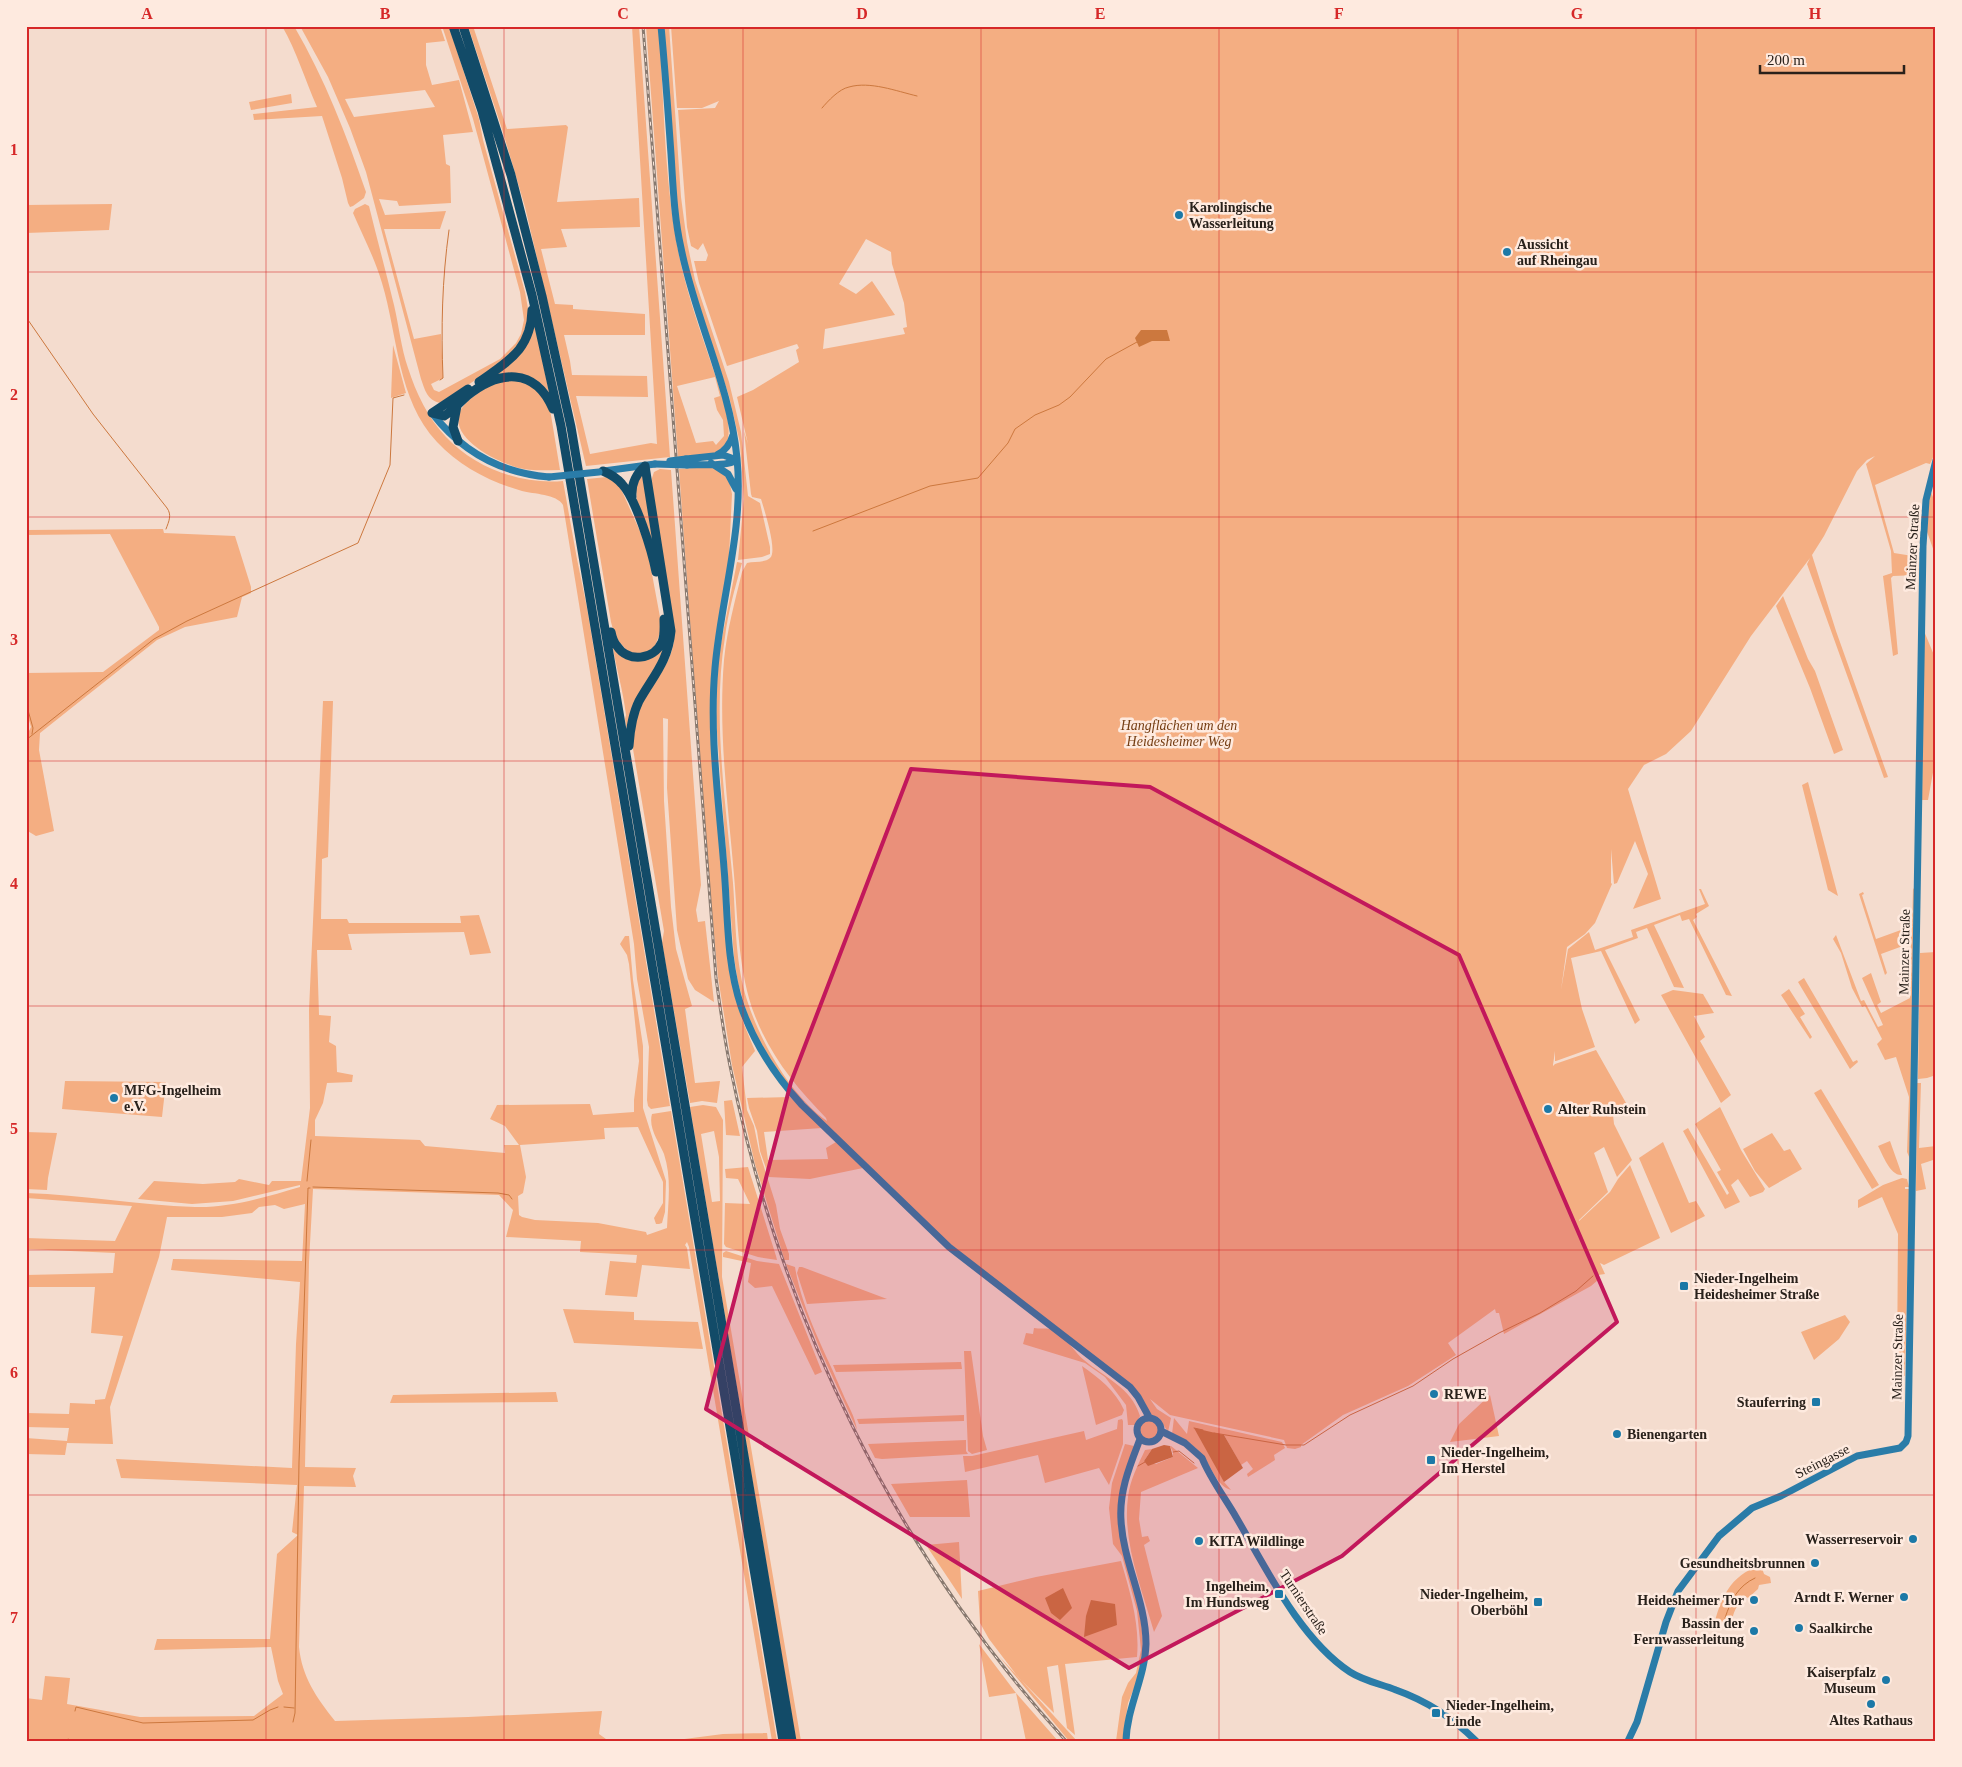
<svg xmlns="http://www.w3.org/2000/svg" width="1962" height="1767" viewBox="0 0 1962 1767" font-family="Georgia,serif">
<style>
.green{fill:#f4ae82;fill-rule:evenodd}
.water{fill:#cc783e}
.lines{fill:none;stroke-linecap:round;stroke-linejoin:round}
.stream{stroke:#cc783e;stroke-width:1}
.secondary{stroke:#2a7ca8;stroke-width:7}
.highway{stroke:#124b68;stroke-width:9}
.rail-casing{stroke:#88796f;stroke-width:3}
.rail{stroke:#feeadf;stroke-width:1;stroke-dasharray:4;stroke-linecap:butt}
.secondary-bridge{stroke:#2a7ca8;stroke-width:7}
.marked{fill:#c2185b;fill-opacity:0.2;stroke:#c2185b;stroke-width:4;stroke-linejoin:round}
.grid{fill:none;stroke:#d62828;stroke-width:1;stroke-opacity:0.55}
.poi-dot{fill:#1c79a7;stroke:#feeadf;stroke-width:2}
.labels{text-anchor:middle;stroke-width:5;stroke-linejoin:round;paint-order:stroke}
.poi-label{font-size:14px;font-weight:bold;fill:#29211b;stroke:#feeadf;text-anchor:start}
.street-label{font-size:14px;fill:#29211b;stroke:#feeadf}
.park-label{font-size:14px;font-style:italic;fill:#753d12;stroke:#feeadf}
.neatline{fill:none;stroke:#d62828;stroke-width:2}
.grid-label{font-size:16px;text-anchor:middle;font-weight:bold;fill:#d62828}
</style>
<rect width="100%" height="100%" fill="#f4dcce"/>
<path class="green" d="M282 26H294C325 79 346 134 366 192L364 198 353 206 350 207 348 203 342 178 322 116 254 120 253 114 317 107C305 80 297 52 282 26Z
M300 26H440L445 41 426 43V65L432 85 459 80 473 132 443 135 446 164 450 166 451 203 399 206 397 201 379 199 385 215 446 211 440 229H384L414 339 441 334 443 378 431 384 434 390 439 392 500 359 516 343 521 334 524 320 520 292 473 119 442 26H449L479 119 483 140 525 292 529 314 520 346 497 366 440 403C427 400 425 390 421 379L366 172 350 128 328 77ZM425 90 435 107 354 117 345 99Z
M468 26H473L507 129 566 125 568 127 557 202 639 198 640 227 561 229 567 247 541 249 555 304 573 305V309L645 314V335H564L570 361 572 375 647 376 648 397 576 396 590 454 651 443 657 444 632 26H639L670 457 586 466 525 207 502 129Z
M646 26H659C664 100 664 177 678 250 687 298 707 349 722 396 726 412 737 444 717 453 708 457 688 456 678 457ZM715 377 720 396 714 398 717 410 723 420 724 436 716 445 713 441 696 443 677 386Z
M664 26H669L681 197 687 242 695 280 729 382 741 432 748 496 760 503 770 547V554L762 557 738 560 744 499 740 443 729 396 695 294 682 243 676 198Z
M671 26H1936V451L1930 464 1926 463 1875 485 1894 553 1919 557 1918 575 1893 576 1891 578 1898 654 1893 656 1883 576 1892 573 1891 551 1866 464 1875 456 1867 460 1857 471 1824 536 1812 555 1836 631 1888 777 1884 778 1807 564 1810 558 1751 636 1691 731 1666 754 1644 765 1624 795 1628 789 1661 899 1633 909 1648 874 1635 841 1617 883 1614 884 1611 849V883L1612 884 1595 923 1585 934 1567 947 1561 990 1568 949 1589 932 1595 950 1633 937 1631 930 1705 904 1699 889H1701L1709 906 1696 914 1697 917 1693 920 1732 996 1726 995 1689 919 1682 921 1680 915 1654 925 1684 988 1674 987 1647 928 1636 932 1638 938 1605 950 1640 1020 1635 1024 1601 951 1571 958 1582 1009 1595 1047 1556 1061H1555V1051L1553 1065V1066L1555 1064 1596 1050 1630 1110 1613 1115 1614 1124 1632 1160 1617 1177 1604 1147 1594 1153 1608 1192 1579 1220V1221L1610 1192 1618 1179 1630 1165 1660 1238 1604 1265 1600 1263 1605 1274 1598 1275V1280L1591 1286 1504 1334 1499 1313H1496L1495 1309 1448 1343 1456 1355 1408 1386 1343 1415 1301 1445V1447L1295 1449 1287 1448 1284 1440 1170 1415 1150 1399 1157 1409 1171 1418 1168 1432 1159 1418 1150 1414 1145 1403 937 1233 823 1122 786 1083 765 1052 750 1023 738 983 734 957 716 718 717 667 721 643 737 562 742 563C735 588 728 612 725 637 712 716 726 804 733 883 736 923 735 965 748 1003 761 1043 792 1097 827 1121L826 1118C796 1087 771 1057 755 1016 738 972 738 922 734 875 728 804 718 732 724 660 727 630 735 601 742 572L747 563C754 561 765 563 770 558 778 552 764 509 761 499L752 497 751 494 744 431 748 444 737 397 753 390 799 362 796 350 799 348 797 344 727 366 699 283 694 261H706L708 255 703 243 698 250 691 246 687 227 678 110 715 108 719 101 702 108H677ZM866 239 891 252 892 264 904 303 907 327 903 328 905 334 823 349 825 329 895 315 872 281 856 294 839 284Z
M291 94 292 103 251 110 249 102Z
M112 204 109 230 26 233V205Z
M365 204 369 206C377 239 386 272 394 305 399 326 401 348 408 368 416 393 428 418 446 437 475 468 522 485 563 481L577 559 587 608 670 1106 651 1109 648 1106 647 1100 649 1047 637 979 634 944 563 505C557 494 533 494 522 491 490 482 459 466 437 442 397 399 398 336 382 283 375 259 363 236 353 213L355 209Z
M534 320 550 397 529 378 485 381 519 354Z
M393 345 406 393 391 398Z
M518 380 537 389 550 409 560 470C543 470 526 472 510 465 484 456 433 426 473 397 491 384 496 381 518 380Z
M712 467 727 476 730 484 732 494 729 557 710 702 732 984 743 1022 755 1051 742 1067 747 1110 754 1126 759 1151 776 1205 780 1229 789 1254V1260H784V1258L755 1164 732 1065 718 977 708 869 679 469Z
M660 469 671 470 701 885 696 910 698 922 705 921 714 1002 695 990 688 979 677 930 667 788 668 719 663 718 664 801 671 907 676 949 692 1006 685 1009 695 1083 720 1081 717 1103 702 1101 690 1103 662 943 664 931 633 749C633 734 635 717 642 703 653 681 671 666 674 640L651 481 654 472Z
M641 473 643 475 659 569 637 502 636 488Z
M607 477 616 482 621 489 643 538 649 558 660 617V633L655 646 646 654H630L615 637 611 622 587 479Z
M1930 490 1936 504V557L1926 529Z
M163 529 164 533 235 536 251 587V593L242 597 237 617 185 627 157 640 40 733 39 750 54 831 36 836 26 830V737L31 727 26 710V673L103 672 159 630V627L110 534 26 535V530Z
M1783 596 1808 659 1815 671 1843 750 1834 754 1810 688 1776 606Z
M1924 631 1936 660V767H1934L1928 800H1922Z
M612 643 629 658 667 647 627 731 625 719 626 715C623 690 616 667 612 643Z
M323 701H333L328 857 322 859 321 919H347L349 923H461L460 916 479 915 491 953 470 955 464 932 348 934 352 950H317L319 1015 331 1016 329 1042 336 1046 337 1072 353 1075 352 1082 327 1083 323 1103 315 1120V1136L420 1140 425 1146 505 1153 504 1145H519L505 1126 490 1119 497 1105 590 1104 593 1115 634 1112V1100L639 1061 629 964 627 955 620 944 625 936H629L633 980 643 1046V1108L666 1181 665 1212 662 1223 659 1224H656L654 1218 663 1203V1182L638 1127 604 1128 605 1139 520 1145 526 1177 523 1193 518 1196 519 1215 522 1217 535 1220 598 1223 646 1232 647 1235 667 1228C668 1203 672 1179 664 1154 659 1142 648 1128 652 1114L671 1111 777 1741H772L689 1247 687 1242 685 1245 687 1248 690 1269 642 1265 637 1297 605 1295 610 1261 636 1263 637 1255 580 1252 581 1241 506 1237 513 1210 499 1195 313 1189 309 1262 305 1467 356 1468 353 1476 356 1487 304 1486 299 1647C302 1677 316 1697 335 1721L468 1717 602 1711 599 1734 606 1739 619 1741H26V1698L42 1700 45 1676 70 1678 67 1704 140 1717 254 1716 283 1694 278 1681 271 1647 154 1650 157 1639H270L277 1554 298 1535 292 1532 297 1485 121 1478 116 1459 292 1468 296 1344 300 1282 171 1270 173 1259 302 1261 305 1204 284 1209 275 1205 259 1207 252 1213 222 1217H167L159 1257 110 1407 113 1444 67 1443 65 1455 26 1454V1438L67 1441 69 1428 26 1427V1413L69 1414 70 1403 95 1404V1400L105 1399 123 1336 91 1333 95 1287H26V1275L113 1273 115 1253 26 1249V1238L115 1241 132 1206 26 1198V1193C83 1195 138 1205 195 1207 230 1208 266 1197 300 1187V1185L233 1201 192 1204 138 1199 154 1181 203 1184 235 1182 239 1179 269 1185 272 1181H301L310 1108 309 1010Z
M1808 782 1838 896 1828 890 1802 785Z
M1913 888 1915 891 1910 1159 1907 1152 1909 1097 1896 1057 1885 1060 1877 1044 1882 1039 1865 1006 1862 1007 1852 988 1841 953 1833 939 1836 935 1861 1001 1864 1000 1878 1027 1883 1025 1862 978 1871 973 1881 1002 1877 1005 1881 1013 1910 998 1911 943 1881 954 1887 973 1885 975 1859 894 1863 892 1864 894 1862 895 1876 939 1912 926Z
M1936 952V1075L1927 1078 1918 1079 1920 953Z
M1804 978 1853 1062 1857 1060 1858 1062 1850 1069 1798 982Z
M1789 989 1805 1014 1800 1017 1812 1037 1810 1039 1781 995Z
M1673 990 1703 994 1714 1013 1694 1016 1705 1037 1700 1041 1731 1095 1721 1103 1661 995Z
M65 1081 166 1082 162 1117 62 1109Z
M1917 1083H1921L1919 1148 1936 1146V1159L1921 1164 1926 1189 1916 1191Z
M1821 1089 1879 1185 1872 1189 1814 1093Z
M790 1097 822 1128 764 1132 768 1160 828 1159 826 1148 836 1142 863 1168 810 1179 769 1177 760 1151 757 1131 749 1108 747 1098Z
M732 1100 740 1136 726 1135 724 1101Z
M703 1105 716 1107 723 1120 722 1277 801 1741H796L690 1107ZM714 1131 719 1157 720 1201 712 1202 701 1134Z
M1720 1107 1741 1150 1765 1189 1763 1192 1750 1197 1738 1179 1731 1185 1740 1202 1725 1209 1683 1131 1688 1128 1727 1195 1729 1193 1717 1172 1721 1170 1695 1124Z
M26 1132 57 1133 48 1178 47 1190 26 1189Z
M1772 1133 1784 1151 1790 1149 1802 1169 1769 1188 1755 1171 1743 1149Z
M1890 1141 1902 1175C1890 1176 1883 1155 1878 1146Z
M1663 1142 1689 1203 1696 1201 1705 1216 1671 1233 1639 1158Z
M748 1167 776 1256 777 1260 758 1257 726 1247 724 1244 725 1203 750 1204 738 1179 726 1178 725 1169Z
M1902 1178 1907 1179 1909 1187H1905V1189H1909L1905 1376 1897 1375 1898 1234 1882 1197 1858 1208V1200L1883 1185Z
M726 1251 757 1261 779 1264 822 1372 815 1375 772 1286 755 1288 748 1282 751 1263 723 1257V1253Z
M786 1264 795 1267C802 1311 826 1353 843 1394 848 1406 855 1416 857 1430L821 1352Z
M799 1267H802L887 1299 807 1304 797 1273Z
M563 1309 634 1312V1320L698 1322 703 1349 574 1343Z
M1845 1315 1850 1322 1839 1339 1814 1360 1801 1332Z
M1034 1328C1039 1329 1046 1328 1050 1329 1065 1334 1073 1351 1084 1360 1105 1378 1131 1387 1140 1416L1135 1425H1128L1126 1405 1105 1377 1085 1363 1023 1344 1026 1333 1033 1334Z
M964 1351H971L983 1436 987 1450 972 1454 968 1451Z
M961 1362 962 1369 836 1372 833 1365Z
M1082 1366C1099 1378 1115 1390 1124 1410L1122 1415 1096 1425Z
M556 1392 558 1402 390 1403 393 1395Z
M1490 1395 1499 1436 1450 1442 1459 1424Z
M964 1415V1421L859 1424 857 1419Z
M1174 1418 1187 1434 1189 1421 1282 1442 1285 1448 1274 1455 1275 1460 1248 1477 1247 1474 1253 1469 1247 1461 1241 1465 1224 1435V1482L1231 1490C1217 1486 1212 1468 1204 1457 1195 1446 1185 1438 1172 1434Z
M1122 1419 1123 1421V1444L1109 1485 1099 1468 1045 1483 1038 1455 965 1472 963 1456H972L1084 1431 1086 1440 1117 1429 1118 1420Z
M1139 1430a10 10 0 1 1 20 0a10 10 0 1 1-20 0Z
M966 1440V1451L968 1454 882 1459 875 1458 868 1444Z
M1125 1444 1134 1446 1123 1478 1118 1512 1141 1616 1143 1649 1137 1681 1128 1703 1123 1741H1116L1122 1697 1128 1683 1136 1673 1141 1650 1137 1611 1122 1556 1113 1544 1109 1508 1112 1483Z
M1170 1446H1171L1198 1468 1141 1492 1139 1519 1142 1537 1148 1536 1150 1541 1144 1545 1162 1616 1154 1632C1142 1589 1122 1542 1128 1497 1130 1480 1138 1465 1145 1450L1152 1449 1144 1461 1156 1464 1173 1457V1452Z
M967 1480 970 1517H910L891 1484Z
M959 1542 962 1599 926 1545Z
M1121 1561C1130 1592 1140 1624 1137 1657L1065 1664 1075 1735 1067 1728 1058 1665 1047 1667 1054 1713 1018 1677 989 1639 980 1623 978 1591 1036 1577Z
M1761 1565 1764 1574 1770 1577 1771 1583 1759 1585 1758 1589 1748 1598 1745 1596C1736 1606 1733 1612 1731 1626L1713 1628C1721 1598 1729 1576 1761 1565Z
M979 1644 1016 1693 1058 1741H1026L1016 1693 989 1697Z
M998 1655 1077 1741H1069Z
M767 1733 768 1741H669L723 1734Z"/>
<path class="water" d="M1141 330H1167L1170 341H1152L1139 347 1135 338Z
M1194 1428 1224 1435 1243 1468 1224 1482Z
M1164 1445 1170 1446 1173 1457 1148 1466 1144 1461 1152 1449Z
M1063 1588 1072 1608 1060 1620 1051 1613 1045 1598Z
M1091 1600 1115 1604 1117 1625 1084 1637 1086 1616Z"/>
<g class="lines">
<path class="stream" d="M822 108C828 101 839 89 849 87 870 81 896 91 917 96
M26 317 93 414 167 508C172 515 169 521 166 529
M440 380 443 378C441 328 442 280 449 230
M813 531 930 486 978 478 1008 443 1015 429 1035 415 1059 405 1070 397 1106 359 1137 342
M26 703 33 728 32 734
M26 740 154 639 187 621 358 543 390 465 393 398 404 395
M307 1181 311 1140
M313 1187 498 1193 509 1195 512 1199
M1194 1428 1203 1430
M1214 1433 1286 1445H1304L1350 1415 1413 1386 1453 1359 1499 1333 1540 1313 1576 1291 1593 1276
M1173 1452 1179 1451 1194 1463
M1138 1466 1145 1462
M1725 1618C1731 1600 1738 1586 1755 1578
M284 1707 294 1708
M75 1711 76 1707 143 1723 253 1720 270 1710 278 1707
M293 1722 295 1713 299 1462 308 1188H310
M67 1741 68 1739"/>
<path class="secondary" d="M661 26C665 69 668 111 671 154 673 185 674 217 681 248 695 319 730 385 737 458 744 531 721 597 715 668 709 734 719 802 724 868 728 913 726 962 741 1006 754 1043 775 1076 802 1105L949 1247 1130 1387 1138 1397 1149 1417
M432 413C462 452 500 473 549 477
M717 455C725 451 730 445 733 435
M686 459 723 455 737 460
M711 463 728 474 736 489
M687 465C700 464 727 467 737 460
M604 471 655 464
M1137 1430a12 12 0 1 1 24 0a12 12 0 1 1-24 0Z
M1161 1431 1185 1443 1202 1458C1210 1478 1225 1498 1236 1517 1266 1568 1300 1639 1350 1672 1364 1681 1381 1684 1396 1690 1427 1701 1453 1718 1476 1741
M1126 1741C1127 1707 1145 1678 1146 1644 1146 1601 1123 1562 1121 1520 1119 1491 1130 1465 1140 1439
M1628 1741 1637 1722 1666 1622 1678 1591 1719 1536 1752 1508 1781 1496 1857 1456 1900 1448 1906 1442 1908 1436 1923 546 1926 500 1936 460"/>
<path class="highway" d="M453 26 482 111 532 295 561 426 783 1741
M463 26 511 175 542 296 571 427 792 1741
M479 382C508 361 531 350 532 310
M457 406 453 427 458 441
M432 413 444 416C453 411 459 403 467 396 499 370 535 367 553 409
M432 413 468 389
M603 471C610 474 617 478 622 484 636 499 652 551 656 572
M632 497C631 484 636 474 645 466
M611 632C612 637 613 642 617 646 628 663 654 660 662 642 665 635 664 627 664 619
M629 746C630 731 632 715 639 701 653 676 668 662 671 631L645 466"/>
<g class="rail-casing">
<path id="rail" d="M643 26 716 978C720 1007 724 1037 730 1066 780 1316 895 1552 1066 1741"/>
</g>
<use href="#rail" class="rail"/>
<path class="secondary-bridge" d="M670 461 686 459
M655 464 687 465
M549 477 599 472"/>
</g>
<path class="marked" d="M911 769 1150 787 1459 955 1617 1322 1342 1556 1129 1668 706 1409 791 1082Z"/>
<path class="grid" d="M266 26V1741M504 26V1741M743 26V1741M981 26V1741M1219 26V1741M1458 26V1741M1696 26V1741M26 272H1936M26 517H1936M26 761H1936M26 1006H1936M26 1250H1936M26 1495H1936"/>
<g class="poi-dot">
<circle cx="1179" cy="215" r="5"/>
<circle cx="1507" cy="252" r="5"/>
<circle cx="114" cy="1098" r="5"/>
<circle cx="1548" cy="1109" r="5"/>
<rect x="1679" y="1281" width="10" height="10" rx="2.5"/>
<circle cx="1434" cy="1394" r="5"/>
<rect x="1811" y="1397" width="10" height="10" rx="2.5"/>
<circle cx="1617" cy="1434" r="5"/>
<rect x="1426" y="1455" width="10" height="10" rx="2.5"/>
<circle cx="1913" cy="1539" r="5"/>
<circle cx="1199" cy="1541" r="5"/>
<circle cx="1815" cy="1563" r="5"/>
<rect x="1274" y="1589" width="10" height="10" rx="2.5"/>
<circle cx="1904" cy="1597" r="5"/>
<circle cx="1754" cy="1600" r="5"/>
<rect x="1533" y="1597" width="10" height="10" rx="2.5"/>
<circle cx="1799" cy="1628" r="5"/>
<circle cx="1754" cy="1631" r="5"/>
<circle cx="1886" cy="1680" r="5"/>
<circle cx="1871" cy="1704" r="5"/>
<rect x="1431" y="1708" width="10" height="10" rx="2.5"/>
</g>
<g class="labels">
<g class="poi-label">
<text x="1189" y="212">Karolingische<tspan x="1189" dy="16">Wasserleitung</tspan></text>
<text x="1517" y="249">Aussicht<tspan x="1517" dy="16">auf Rheingau</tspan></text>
<text x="124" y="1095">MFG-Ingelheim<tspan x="124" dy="16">e.V.</tspan></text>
<text x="1558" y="1114">Alter Ruhstein</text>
<text x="1694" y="1283">Nieder-Ingelheim<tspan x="1694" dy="16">Heidesheimer Straße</tspan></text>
<text x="1444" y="1399">REWE</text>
<text x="1806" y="1407" text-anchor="end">Stauferring</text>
<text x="1627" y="1439">Bienengarten</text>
<text x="1441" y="1457">Nieder-Ingelheim,<tspan x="1441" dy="16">Im Herstel</tspan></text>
<text x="1903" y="1544" text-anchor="end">Wasserreservoir</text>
<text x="1209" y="1546">KITA Wildlinge</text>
<text x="1805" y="1568" text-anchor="end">Gesundheitsbrunnen</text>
<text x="1269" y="1591" text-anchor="end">Ingelheim,<tspan x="1269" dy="16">Im Hundsweg</tspan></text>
<text x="1528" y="1599" text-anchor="end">Nieder-Ingelheim,<tspan x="1528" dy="16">Oberböhl</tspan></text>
<text x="1894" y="1602" text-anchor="end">Arndt F. Werner</text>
<text x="1744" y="1605" text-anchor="end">Heidesheimer Tor</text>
<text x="1744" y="1628" text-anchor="end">Bassin der<tspan x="1744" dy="16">Fernwasserleitung</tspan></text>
<text x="1809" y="1633">Saalkirche</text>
<text x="1876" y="1677" text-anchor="end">Kaiserpfalz<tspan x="1876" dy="16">Museum</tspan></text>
<text x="1446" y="1710">Nieder-Ingelheim,<tspan x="1446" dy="16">Linde</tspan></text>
<text x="1871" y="1725" text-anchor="middle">Altes Rathaus</text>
</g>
<g class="street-label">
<text transform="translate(1912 547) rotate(-87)" y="5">Mainzer Straße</text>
<text transform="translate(1904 952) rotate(-89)" y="5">Mainzer Straße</text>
<text transform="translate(1897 1357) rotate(-89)" y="5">Mainzer Straße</text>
<text transform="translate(1822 1461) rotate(-27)" y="5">Steingasse</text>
<text transform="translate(1304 1602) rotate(56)" y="5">Turnierstraße</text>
</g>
<g class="park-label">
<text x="1179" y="730">Hangflächen um den<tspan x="1179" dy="16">Heidesheimer Weg</tspan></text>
</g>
</g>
<rect width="1962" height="1767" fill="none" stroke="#feeadf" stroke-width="55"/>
<path d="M1760 65v8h144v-8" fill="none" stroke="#29211b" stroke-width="2.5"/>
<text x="1767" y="65" font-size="15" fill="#29211b" stroke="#feeadf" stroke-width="4" paint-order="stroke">200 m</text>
<rect x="28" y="28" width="1906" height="1712" class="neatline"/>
<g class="grid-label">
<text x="147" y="19">A</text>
<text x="385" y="19">B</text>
<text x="623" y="19">C</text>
<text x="862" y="19">D</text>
<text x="1100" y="19">E</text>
<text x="1339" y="19">F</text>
<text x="1577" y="19">G</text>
<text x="1815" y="19">H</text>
<text x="14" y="155">1</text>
<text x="14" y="400">2</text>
<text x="14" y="645">3</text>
<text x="14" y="889">4</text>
<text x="14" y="1134">5</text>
<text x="14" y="1378">6</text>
<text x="14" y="1623">7</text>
</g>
</svg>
